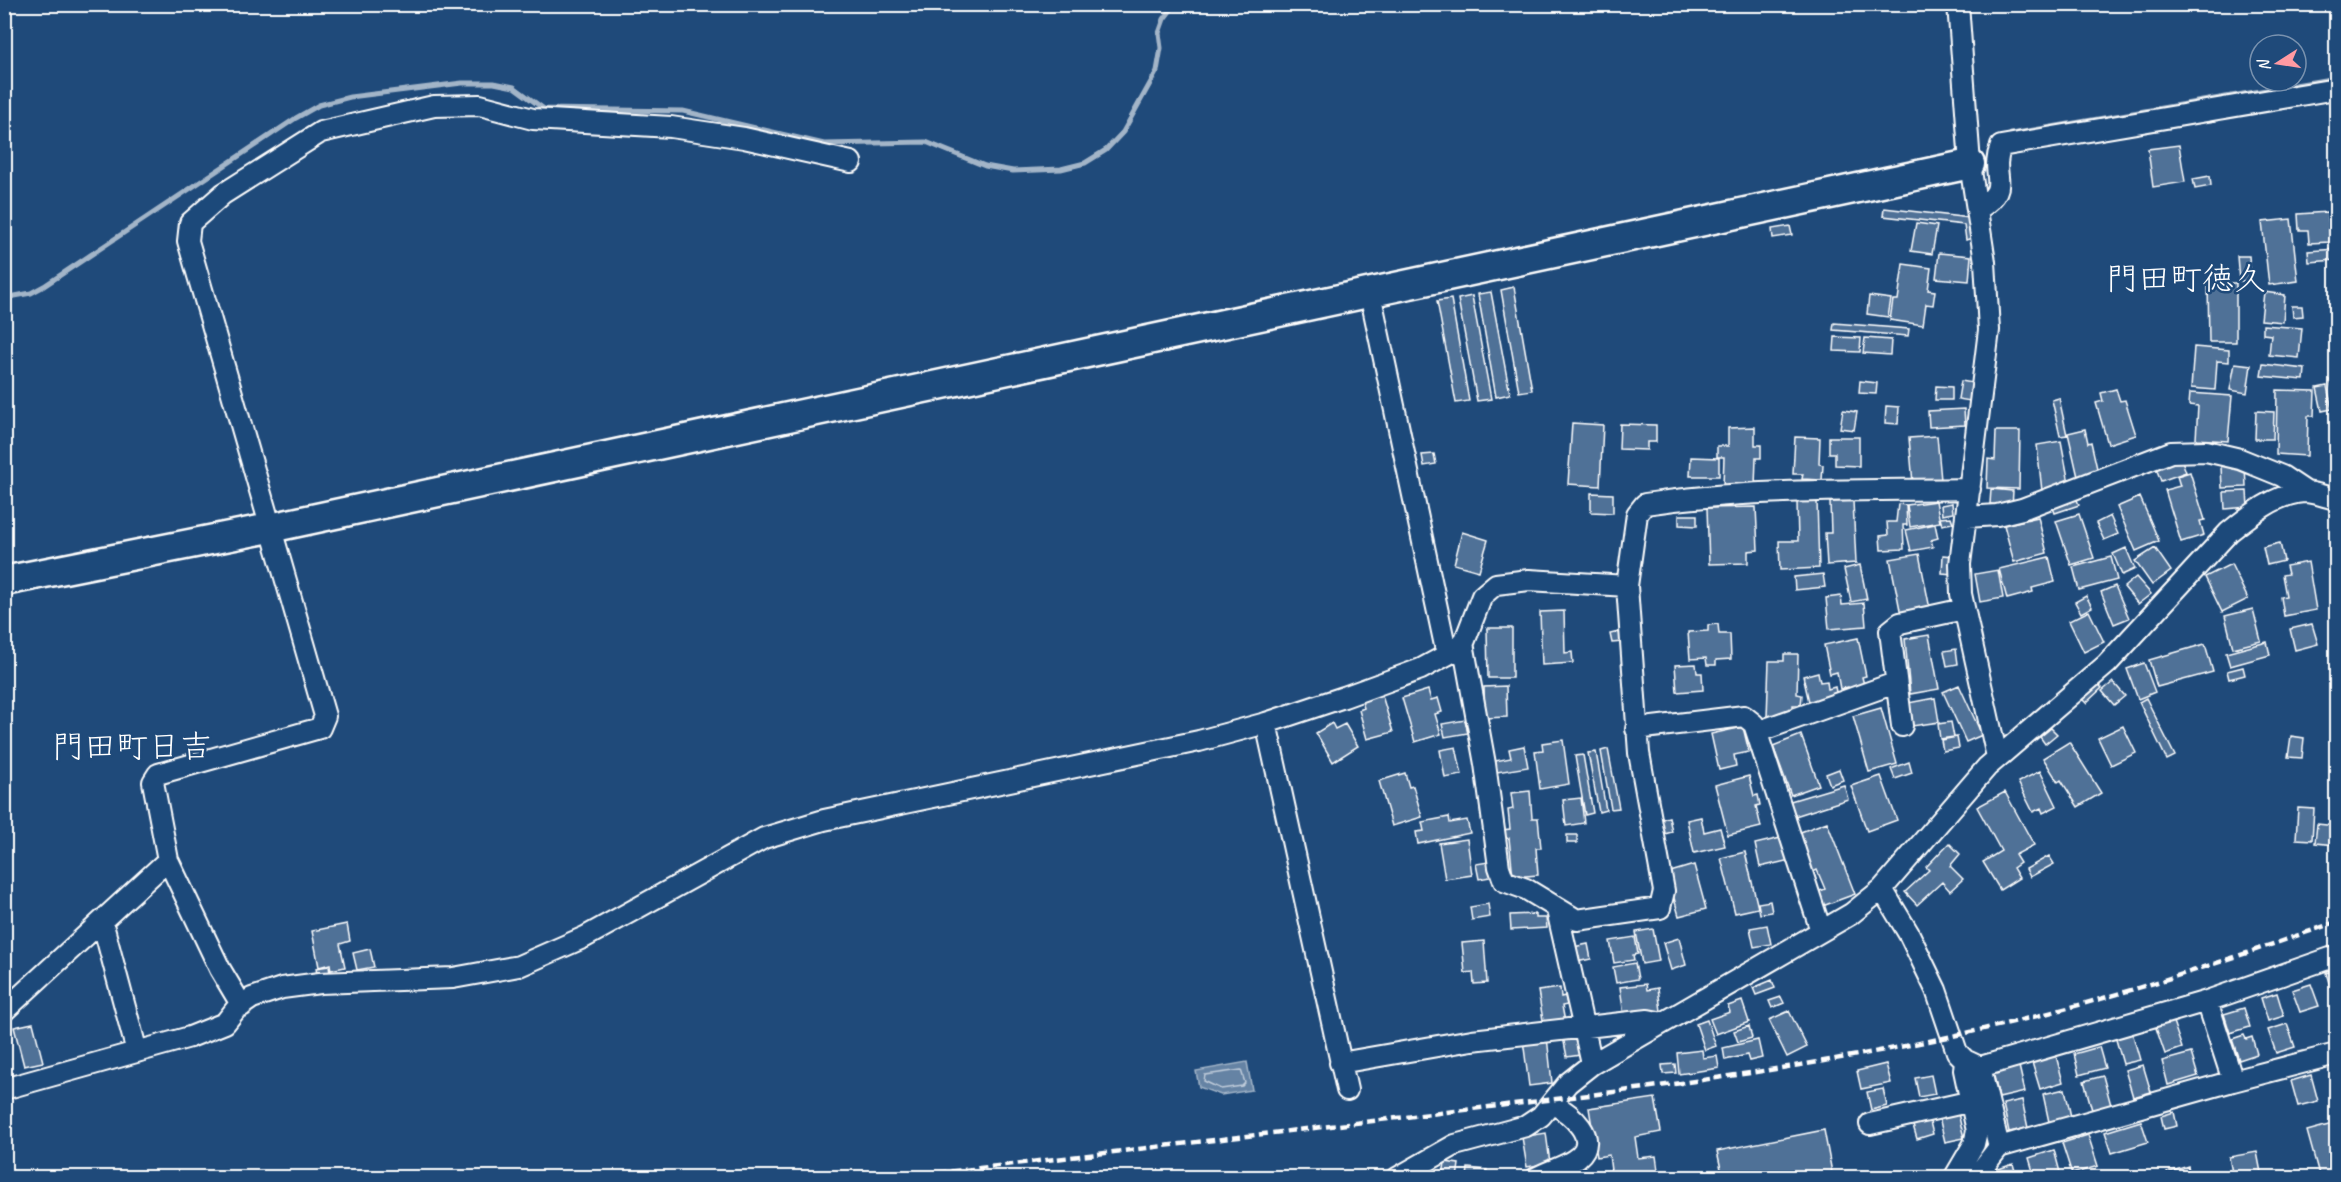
<svg xmlns="http://www.w3.org/2000/svg" width="2341" height="1182" viewBox="0 0 2341 1182" font-family="Caveat,'Klee One',sans-serif">
<style>
.water{fill:#6583a4;stroke:#a3b5c8;stroke-width:1.5}
.lines{fill:none;stroke-linecap:round;stroke-linejoin:round}
.shore{stroke:#c1cddb;stroke-width:1.5}
.stream{stroke:#a3b5c8;stroke-width:5}
.building{fill:#507197;stroke:#fff;stroke-width:1.5}
.street-casing{stroke:#fff;stroke-width:24}
.secondary-casing{stroke:#fff;stroke-width:33}
.street{stroke:#1f4a7a;stroke-width:20}
.secondary{stroke:#1f4a7a;stroke-width:28}
.rail{stroke:#fff;stroke-width:4.5;stroke-dasharray:9 4.5;stroke-linecap:butt}
.labels{text-anchor:middle;stroke-width:5;stroke-linejoin:round;paint-order:stroke}
.quarter-label{font-size:32px;fill:#fff;stroke:#1f4a7a}
</style>
<rect width="100%" height="100%" fill="#1f4a7a"/>
<filter id="ink" filterUnits="userSpaceOnUse"><feTurbulence type="fractalNoise" baseFrequency=".0167" numOctaves="2"/><feDisplacementMap in="SourceGraphic" scale="12" xChannelSelector="R" yChannelSelector="G"/><feConvolveMatrix kernelMatrix="1 2 1 2 8 2 1 2 1" color-interpolation-filters="sRGB"/></filter>
<g filter="url(#ink)">
<path class="water" d="M1247 1062 1252 1090 1221 1095 1199 1087 1196 1071Z"/>
<g class="lines">
<path class="shore" d="M1241 1070 1245 1083 1242 1086 1221 1089 1204 1081 1205 1075Z"/>
<path class="stream" d="M2011 134 2336 78
M4 298 31 293 44 286 296 118 319 105 350 97 462 83H494L514 87 544 109 683 111 824 144 926 142 985 166 1013 171 1061 169 1085 163 1106 150 1123 132 1157 71 1161 48 1159 33 1164 19 1174 6 1180 4"/>
</g>
<path class="building" d="M2179 145 2185 182 2153 187 2148 149Z
M2210 176 2211 186 2195 189 2193 179Z
M1884 208 1970 218 1972 238 1966 240 1964 225 1883 216Z
M2328 212 2330 242 2309 243 2308 230H2299L2298 214Z
M2291 219 2298 281 2269 285 2262 222Z
M1916 223 1937 226 1932 254 1911 251Z
M1790 226 1792 235 1773 238 1772 229Z
M2336 249V260L2309 262 2308 251Z
M1939 253 1971 256 1969 281 1936 278Z
M2237 256H2249L2251 281H2239Z
M1903 264 1931 268 1928 290 1935 291 1933 305 1926 304 1923 325 1890 320 1893 300H1898Z
M2208 283H2236V342H2209Z
M1514 287 1532 390 1519 392 1501 290Z
M1491 292 1510 394 1496 397 1478 294Z
M2264 292 2285 295 2283 322 2261 320Z
M1472 296 1491 399 1477 401 1458 299Z
M1869 296 1891 299 1888 317 1867 314Z
M1451 299 1469 401 1456 403 1437 301Z
M2292 306H2302L2303 316 2293 317Z
M1834 323 1909 329 1908 336 1833 330Z
M2263 325 2302 328 2299 358 2269 355 2271 335 2263 334Z
M1835 337 1861 338 1860 352 1834 351Z
M1865 338 1891 340 1890 355 1863 353Z
M2336 343V367L2330 346Z
M2194 347 2229 350V362L2217 361 2215 390 2191 388Z
M2235 363 2251 365 2247 393 2230 390Z
M2263 364 2305 369 2304 380 2261 376Z
M2336 378V395L2335 396 2330 380Z
M1860 381 1877 383 1876 394 1859 393Z
M1961 381 1973 383 1970 401 1958 399Z
M1936 386 1952 387V400H1935Z
M2327 386 2332 409 2322 411 2317 388Z
M2116 389 2120 401 2125 400 2136 435 2108 444 2096 403 2103 401 2101 393Z
M2277 390 2315 391 2314 416H2308L2307 456 2276 454Z
M2190 393 2232 396 2228 441 2196 439 2198 406 2189 405Z
M2059 398 2067 435 2060 436 2052 400Z
M1886 406 1899 407 1898 424 1885 423Z
M1964 409 1965 425 1929 427 1928 411Z
M1843 410 1857 412 1854 430 1840 428Z
M2256 411 2274 412 2273 439H2255Z
M1572 423 1603 425 1600 486 1568 484Z
M1620 424 1656 425V442H1647V450L1619 449Z
M1755 427V445H1761V458H1756L1755 486H1723L1724 457H1717V446H1728V428Z
M2085 429 2088 443 2091 442 2098 473 2078 477 2068 433Z
M1996 431H2020L2019 489 1987 488 1988 459 1995 460Z
M1937 436 1941 480 1913 483 1909 438Z
M1795 437 1820 438 1819 464 1823 465 1822 480 1802 479 1803 474H1793Z
M1829 437H1859V466L1835 465V453H1829Z
M2061 441 2069 483 2042 491 2037 445Z
M1434 454 1436 464 1424 466 1422 455Z
M1691 457 1719 458V476H1690Z
M2181 458 2186 472 2161 481 2156 468Z
M2245 465 2246 487 2222 488 2221 466Z
M2190 472 2205 520 2200 521 2204 535 2181 542 2165 490 2180 486 2177 476Z
M1991 489 2013 491 2012 507 1990 504Z
M2247 491 2248 507 2225 509 2224 492Z
M1591 493 1613 494V513L1591 512Z
M2076 497 2079 505 2055 513 2052 505Z
M2140 497 2159 541 2136 551 2117 507Z
M1817 501 1819 568 1780 570 1779 541H1798L1797 502Z
M1853 501 1856 563 1827 565 1825 533H1831L1830 502Z
M1936 501 1940 522 1910 527 1907 505Z
M1952 503 1953 513 1942 515 1941 505Z
M1898 504 1906 505 1907 525H1903L1904 549 1881 550 1880 536 1888 535 1887 522H1896Z
M1756 507 1758 550 1748 551V563L1709 564 1707 508Z
M2079 514 2094 558 2071 565 2056 521Z
M1679 515H1697V526L1679 525Z
M2110 516 2118 534 2104 540 2096 523Z
M1951 517 1953 523 1942 525 1940 518Z
M2038 517 2047 553 2014 562 2004 525Z
M1935 524 1938 538 1931 540 1933 547 1911 551 1906 530Z
M1462 532 1488 540 1479 571 1454 564Z
M2280 543 2284 561 2267 565 2263 547Z
M2126 548 2135 569 2122 575 2113 554Z
M2155 548 2171 571 2152 585 2135 561Z
M1919 554 1930 609 1901 615 1890 559Z
M1943 555 1953 556V574L1942 573Z
M2049 557 2055 582 2032 588 2033 592 2007 599 1999 569Z
M2111 557 2117 580 2079 590 2073 567Z
M2308 562 2316 610 2284 616 2281 597 2286 596 2282 575 2288 574 2286 566Z
M2231 564 2248 599 2222 612 2205 577Z
M1860 565 1867 599 1851 602 1844 569Z
M1998 570 2003 598 1980 602 1975 574Z
M1823 574 1825 587 1795 590 1794 577Z
M2136 577 2151 594 2138 604 2124 587Z
M2115 586 2129 618 2114 624 2101 592Z
M1841 596 1842 605 1864 603 1866 626 1829 629 1826 598Z
M2086 596 2092 607 2081 613 2075 602Z
M2253 609 2261 641 2233 648 2225 616Z
M1564 611 1565 653 1572 652 1573 663 1542 665 1540 612Z
M2089 611 2104 642 2084 652 2069 621Z
M1718 624 1719 634H1730L1731 659 1716 660V665H1707L1706 658 1690 659 1688 632 1708 631V625Z
M2312 624 2318 644 2295 650 2290 629Z
M1487 628H1512V678H1488Z
M1619 632 1622 642 1612 643 1610 634Z
M1929 635 1939 689 1910 694 1905 639Z
M1858 638 1866 676 1862 677 1865 689 1849 692 1848 687 1840 689 1837 672 1830 674 1824 645Z
M2267 642 2270 655 2230 666 2226 653Z
M2205 644 2213 672 2157 687 2149 660Z
M1956 649 1958 664 1947 666 1944 651Z
M1784 654H1798L1797 694 1802 695 1801 705H1793V712H1781V718L1767 717 1769 661H1784Z
M2144 663 2155 692 2138 699 2127 669Z
M1696 664 1697 673H1702L1703 690 1677 692 1675 665Z
M2243 667 2245 675 2229 679 2227 671Z
M1818 672 1820 682 1827 681 1828 689 1835 687 1837 697 1810 706 1803 676Z
M2113 682 2125 696 2114 705 2102 691Z
M2098 684 2102 688 2086 703 2082 699Z
M1959 685 1982 735 1966 742 1943 692Z
M1506 686 1507 717 1485 718 1484 687Z
M1428 690 1431 700 1438 698 1442 712 1435 714 1441 734 1415 742 1402 698Z
M1381 692 1393 732 1367 739 1359 710 1364 708 1361 698Z
M1935 698 1939 722 1912 726 1908 703Z
M2146 698 2175 756 2167 760 2139 702Z
M1881 708 1897 764 1869 772 1853 716Z
M1465 720 1468 733 1445 737 1442 724Z
M1951 722 1954 737 1940 739 1938 724Z
M1332 723 1335 729 1345 724 1358 746 1333 762 1316 733Z
M2123 726 2136 753 2111 765 2098 738Z
M1743 727 1749 752 1734 755 1736 766 1719 770 1711 734Z
M2051 728 2057 734 2045 744 2040 737Z
M1801 735 1819 785 1791 795 1773 746Z
M2291 736 2304 738 2302 758 2288 757Z
M1957 737 1959 748 1943 751 1941 740Z
M1563 740 1569 784 1540 789 1535 751 1543 750 1542 743Z
M2069 742 2101 793 2078 807 2061 780 2058 782 2043 758Z
M1524 746 1528 767 1497 772 1495 761 1511 758 1509 749Z
M1456 747 1462 775 1445 778 1440 750Z
M1608 749 1619 808 1611 809 1601 751Z
M1596 752 1606 810 1599 812 1588 753Z
M1583 755 1593 813 1585 815 1575 756Z
M1909 762 1912 773 1895 779 1891 769Z
M1839 769 1843 780 1830 785 1826 774Z
M2040 771 2057 806 2043 813 2041 808 2033 812 2018 782Z
M1405 773 1409 787 1413 786 1422 817 1392 826 1379 781Z
M1749 776 1754 796 1758 795 1760 805 1756 806 1761 827 1728 835 1715 785Z
M1881 776 1897 820 1867 831 1851 786Z
M1844 785 1848 799 1792 817 1787 802Z
M1530 791 1532 818H1538L1541 848H1536L1538 875 1513 877 1509 838 1503 839 1502 830 1510 829 1508 810 1513 809 1511 793Z
M2005 792 2034 845 2015 855 2020 863 2013 868 2019 878 2000 890 1983 862 2001 851 1977 807Z
M1581 798 1584 823 1566 826 1563 800Z
M2298 808 2314 809 2312 840 2296 839Z
M1449 817 1450 823 1467 820 1470 833 1418 844 1416 832 1424 831 1422 822Z
M1669 817 1672 832 1661 835 1658 820Z
M1701 817 1704 832 1720 828 1725 846 1694 853 1687 820Z
M1827 822 1855 894 1820 907 1815 893 1825 889 1817 870 1813 872 1798 833Z
M2317 824 2336 826V845L2315 843Z
M1567 835H1577V843H1567Z
M1785 837 1790 860 1760 867 1755 844Z
M1467 839 1472 875 1445 879 1439 843Z
M1949 843 1960 854 1950 866 1963 879 1950 891 1942 882 1917 905 1905 892 1929 870 1926 867Z
M1745 852 1758 908 1735 913 1721 858Z
M2049 856 2054 864 2030 877 2026 869Z
M1494 861 1496 876 1479 879 1476 864Z
M1694 865 1706 909 1679 916 1667 873Z
M1770 901 1772 912 1760 914 1758 903Z
M1488 904 1490 917 1472 920 1470 907Z
M1536 914V918H1546L1547 928 1511 930 1510 915Z
M347 924 350 941 340 944 345 967 331 970 330 964 319 967 312 931Z
M1767 925 1771 944 1754 947 1750 928Z
M1653 929 1659 961 1642 964 1636 932Z
M1635 937 1638 954 1633 955 1634 960 1614 963 1610 941Z
M1679 938 1686 965 1671 970 1663 943Z
M1484 941 1487 983 1474 984 1473 972 1465 973 1462 943Z
M1588 944 1591 959 1576 962 1573 947Z
M370 949 374 967 357 970 353 953Z
M1635 963 1638 979 1616 983 1613 967Z
M329 966 330 974 317 975 316 968Z
M2336 970V1001L2335 1002 2326 973Z
M1772 980 1775 988 1756 995 1753 988Z
M1646 984 1647 990 1658 988 1661 1011 1624 1016 1620 987Z
M2311 984 2319 1006 2300 1012 2292 990Z
M1560 988 1561 997 1565 996 1567 1005 1562 1006 1565 1022 1544 1026 1538 991Z
M2277 993 2284 1016 2268 1021 2261 998Z
M1781 997 1784 1003 1772 1008 1769 1001Z
M1742 1001 1749 1022 1716 1034 1710 1019 1730 1012 1728 1006Z
M2244 1008 2250 1027 2230 1033 2224 1014Z
M1789 1011 1807 1047 1787 1057 1769 1020Z
M2172 1019 2182 1048 2165 1054 2155 1025Z
M1707 1020 1716 1046 1705 1050 1696 1024Z
M33 1023 43 1062 24 1066 14 1027Z
M2287 1024 2295 1047 2276 1053 2268 1030Z
M1749 1026 1752 1038 1738 1042 1734 1031Z
M2132 1032 2140 1060 2123 1064 2115 1036Z
M1577 1034 1580 1055 1567 1057 1563 1037Z
M2244 1035 2246 1039 2252 1037 2257 1054 2239 1060 2232 1039Z
M1547 1037 1552 1083 1529 1086 1523 1040Z
M1758 1040 1762 1058 1749 1061 1747 1055 1725 1060 1723 1048Z
M2099 1047 2105 1068 2079 1075 2074 1054Z
M1702 1050 1703 1058 1717 1056 1719 1068 1679 1074 1677 1053Z
M2055 1052 2063 1082 2040 1089 2031 1059Z
M2191 1053 2198 1076 2168 1085 2162 1061Z
M1675 1064 1676 1073 1663 1074 1662 1065Z
M1886 1064 1891 1083 1861 1089 1857 1071Z
M2143 1065 2151 1092 2133 1097 2125 1070Z
M2019 1066 2025 1092 1999 1098 1993 1072Z
M1931 1075 1935 1094 1919 1097 1915 1078Z
M2311 1075 2318 1101 2298 1106 2291 1081Z
M2103 1076 2111 1105 2092 1110 2084 1081Z
M1883 1089 1887 1106 1871 1110 1867 1092Z
M2065 1089 2071 1117 2049 1122 2043 1094Z
M1655 1098 1661 1132 1635 1137 1638 1158 1656 1156 1659 1178H1612L1609 1155 1597 1157 1589 1108Z
M2022 1100 2028 1128 2009 1132 2003 1104Z
M1957 1109 1964 1138 1945 1142 1938 1113Z
M2174 1112 2177 1126 2164 1129 2161 1116Z
M1929 1118 1933 1134 1917 1139 1912 1122Z
M2141 1121 2148 1142 2112 1153 2105 1132Z
M2336 1123V1178H2320L2307 1131Z
M1824 1130 1833 1178H1723L1717 1151Z
M1546 1133 1550 1163 1527 1167 1522 1137Z
M2088 1135 2098 1166 2072 1174 2062 1143Z
M2054 1150 2061 1176 2035 1178 2029 1158Z
M2257 1152 2262 1178H2233L2229 1157Z
M1445 1162 1459 1164 1457 1178H1435L1443 1177Z
M2013 1164 2017 1178H1992L1990 1172Z
M2188 1166 2191 1178H2169L2167 1173Z
M1468 1168 1487 1170 1486 1178H1467Z"/>
<g class="lines">
<g class="street-casing">
<path id="street" d="M1958 4 1970 164 1985 262 1989 330 1960 564 1961 594 1997 757
M1977 210C2015 186 1988 178 2001 146L2336 89
M1370 293 1447 655
M1967 517 1997 515 2022 509 2171 452 2206 451 2240 459 2282 476 2306 492
M1463 643 1485 764 1499 867 1504 881 1526 889 1577 920 1660 908 1664 891 1639 753 1627 586
M1266 723 1347 1090
M1902 726 1890 631 1900 623 1964 609
M1636 729 1744 716 1754 724 1821 931
M1757 732 1895 683
M1882 889 1909 934 1936 990 1957 1052 1965 1060 1980 1067 1999 1147 1975 1178
M1557 910 1592 1064
M102 921 137 1052
M2207 1001 2336 956
M242 1006 220 969 168 860 153 782 158 774 320 728 325 716 188 241 190 223 223 194 321 132 434 106 480 105 533 119 671 127 744 138 851 162
M4 1011 168 860
M1340 1063 1472 1040 1648 1020 1663 1023
M1980 1067 2207 1001 2233 1081 1999 1147
M2233 1081 2336 1054
M4 1089 190 1037 225 1023 236 1009 252 998 282 988 320 983 453 978 519 966 585 937 764 838 824 820 1199 741 1266 723 1344 697 1421 669 1456 650 1465 640 1482 596 1496 584 1529 580 1627 586 1637 514 1645 504C1752 488 1861 491 1970 489
M1870 1124 1972 1101
M1397 1178 1455 1145 1526 1126 1541 1116 1568 1083 1592 1064 1851 914 1882 889 1987 767 2107 664 2229 532C2250 515 2276 494 2304 492 2314 492 2326 497 2336 499
M1536 1178C1549 1170 1567 1167 1578 1157 1601 1138 1570 1113 1553 1104
M1954 1178 1974 1144 1977 1131 1964 1070 1965 1060"/>
</g>
<g class="secondary-casing">
<path id="secondary" d="M4 581 270 528 1970 164"/>
</g>
<use href="#street" class="street"/>
<use href="#secondary" class="secondary"/>
<path class="rail" d="M897 1178 1614 1092C1752 1074 1890 1053 2025 1019 2131 993 2234 958 2336 922"/>
</g>
</g>
<g class="labels">
<g class="quarter-label">
<text x="2186" y="289">門田町徳久</text>
<text x="132" y="757">門田町日吉</text>
</g>
</g>
<rect width="2341" height="1182" fill="none" stroke="#1f4a7a" stroke-width="24"/>
<rect x="12" y="12" width="2317" height="1158" fill="none" stroke="#fff" stroke-width="2" filter="url(#ink)"/>
<g transform="translate(2278 63) rotate(258)"><circle r="28" fill="#1f4a7a" stroke="#7992af" stroke-width="1.5"/>
<path d="M0-4.5L10 22L0 15L-10 22Z" fill="#ff9aa2"/>
<text y="-9" font-size="16" font-weight="bold" text-anchor="middle" fill="#ffffff">N</text>
</g>
</svg>
